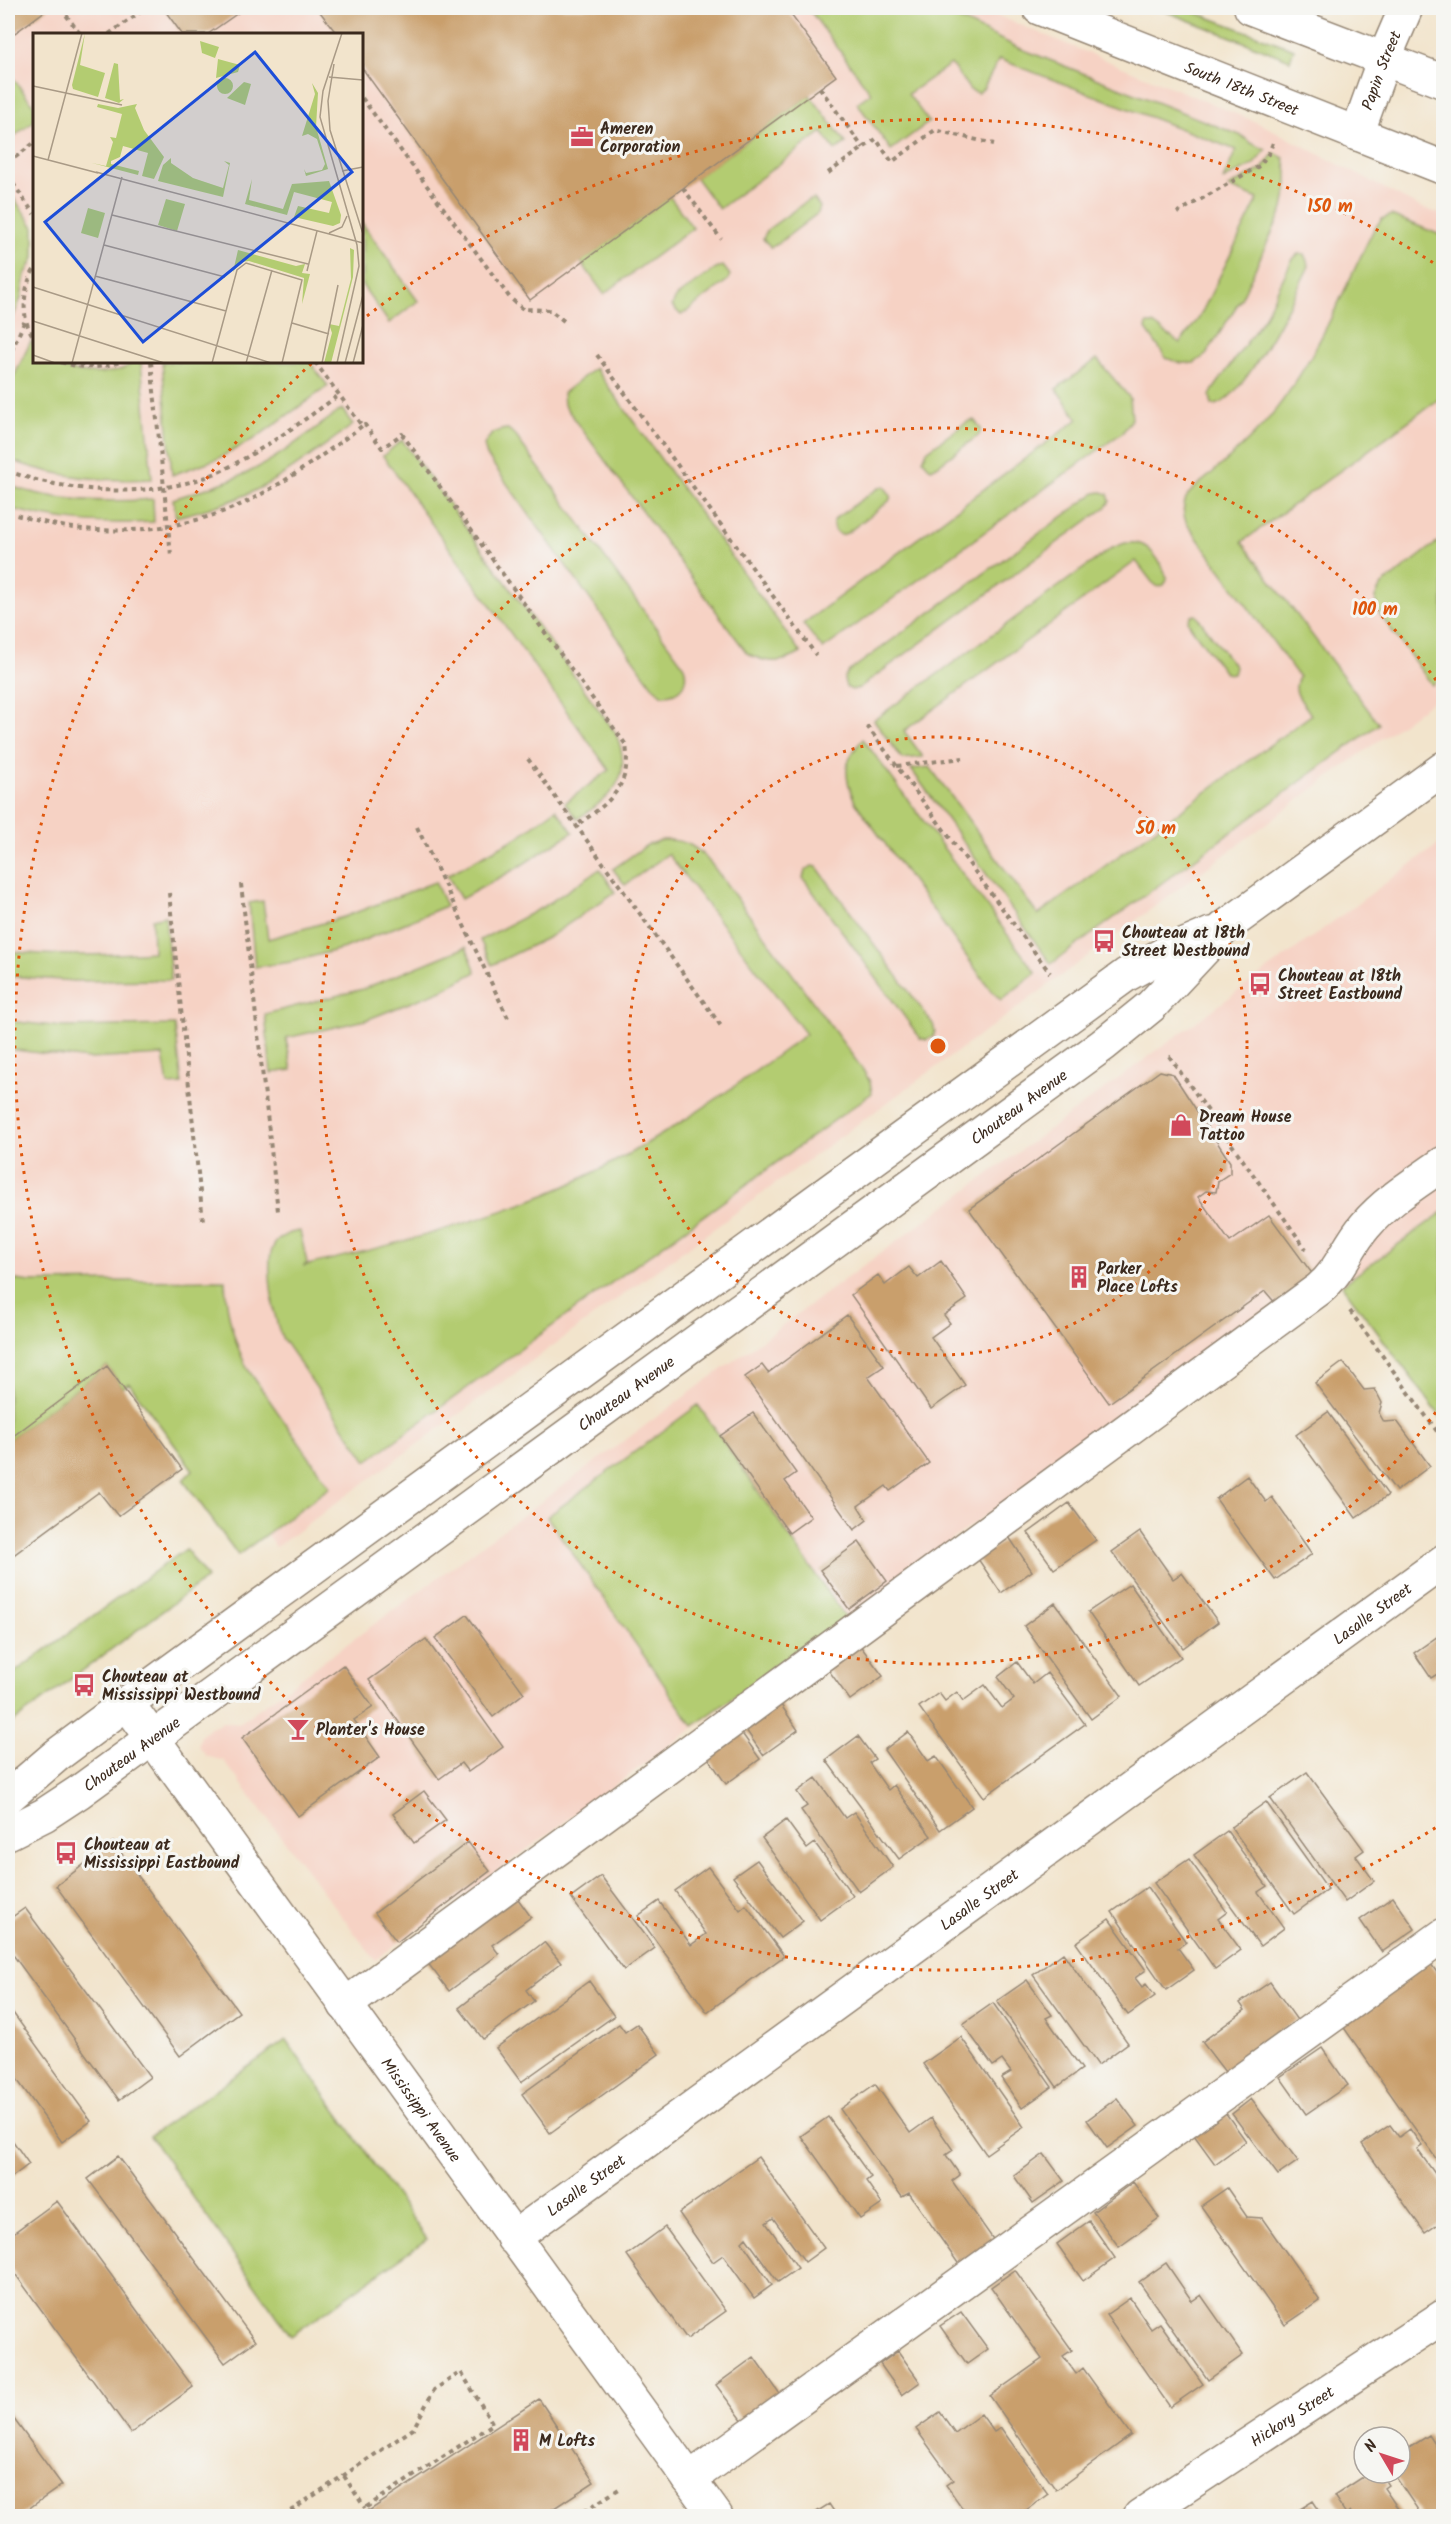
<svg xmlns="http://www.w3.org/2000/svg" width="1451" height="2524" viewBox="0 0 1451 2524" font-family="Kalam,sans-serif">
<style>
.built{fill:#f6d2c4;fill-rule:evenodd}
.green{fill:#b3cc71;stroke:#777b48;stroke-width:1.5}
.building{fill:#c99f6c}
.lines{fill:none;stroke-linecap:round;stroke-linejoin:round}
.minor-casing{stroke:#968775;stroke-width:36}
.major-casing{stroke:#968775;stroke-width:36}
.path{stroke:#968775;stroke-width:4;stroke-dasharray:4.5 4.5;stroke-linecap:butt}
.minor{stroke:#fff;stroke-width:33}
.major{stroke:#fff;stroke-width:33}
.ring{fill:none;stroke:#df570d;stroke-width:3;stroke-dasharray:3 6}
.labels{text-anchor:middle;stroke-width:6;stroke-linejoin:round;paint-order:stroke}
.street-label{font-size:16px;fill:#3b2a1e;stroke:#f6f6f2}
.poi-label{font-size:16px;font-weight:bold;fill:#3b2a1e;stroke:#f6f6f2;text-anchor:start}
.inset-road{fill:none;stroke:#a99a86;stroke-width:1.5}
.view{fill:#1d4ed8;fill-opacity:0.15;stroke:#1d4ed8;stroke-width:3}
.inset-edge{fill:none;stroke:#3b2a1e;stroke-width:3}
.centre{fill:#df570d;stroke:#f6f6f2;stroke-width:3}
.ring-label{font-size:18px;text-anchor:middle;font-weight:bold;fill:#df570d;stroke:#f6f6f2;stroke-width:6;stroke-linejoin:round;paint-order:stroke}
</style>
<rect width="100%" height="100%" fill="#f6f6f2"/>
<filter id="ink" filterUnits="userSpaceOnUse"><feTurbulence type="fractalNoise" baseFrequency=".0167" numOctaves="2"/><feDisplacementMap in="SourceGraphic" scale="12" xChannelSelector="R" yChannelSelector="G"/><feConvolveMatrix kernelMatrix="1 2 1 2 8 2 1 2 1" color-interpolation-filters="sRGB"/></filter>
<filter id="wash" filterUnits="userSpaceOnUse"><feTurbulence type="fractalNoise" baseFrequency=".008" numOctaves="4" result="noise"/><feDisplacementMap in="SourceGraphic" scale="24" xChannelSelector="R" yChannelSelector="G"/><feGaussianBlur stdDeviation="1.35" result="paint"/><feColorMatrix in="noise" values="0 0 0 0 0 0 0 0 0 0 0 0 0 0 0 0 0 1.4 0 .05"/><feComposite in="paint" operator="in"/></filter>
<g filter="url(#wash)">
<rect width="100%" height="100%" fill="#f2e4cc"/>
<path class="built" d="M8 8H979L1263 125 1420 207 1443 215V693L1016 1009 276 1547 118 1335 8 1414ZM34 34H362V362H34Z
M1443 841V1305L1389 1345 1328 1266 375 1960 224 1761 206 1756 198 1745 201 1736 211 1727 223 1722 238 1724Z"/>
<path class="green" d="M808 8H935L1019 48 1242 136 1251 143 1266 150 1253 165 1223 180 1236 150 999 59 983 89 978 93 970 90 951 64 908 94 929 122 891 150 857 103 871 93Z
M1157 8H1183L1294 49 1290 60Z
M13 78 34 106V121L8 141V82Z
M810 95 846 143 835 150 822 132 719 209 696 178Z
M1274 153 1284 158 1287 172V188L1283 209 1241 299 1206 355 1194 363H1179L1166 358 1146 329 1147 324H1153L1180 343 1199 318 1258 199 1228 187 1262 169Z
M8 190 34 227V258L25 275 21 298 8 330Z
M670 197 693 228 604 294 581 262Z
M814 199 820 207 818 213 776 245 771 247 763 239 767 230 807 201Z
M1391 215 1443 236V396L1242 542 1379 724 1051 964 911 769 930 767 1038 915 1311 715C1303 701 1290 693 1299 677L1187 524C1183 515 1182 508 1186 498 1192 487 1203 482 1212 473 1229 459 1246 443 1262 426 1311 372 1341 295 1374 229L1382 219Z
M362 223 418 301 389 323 362 285Z
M1298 254H1304L1309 266C1296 292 1241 408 1212 405L1210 396 1213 390 1264 318 1292 260Z
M723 266 730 275 728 280 686 312 681 315 672 306 676 297 716 268Z
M31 341 34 345V362C40 362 48 360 53 362 58 364 61 368 66 369 86 375 117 376 134 362H141L152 479C103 482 54 477 8 459V389Z
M1097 359 1130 398 1132 419 1123 432 823 649 803 624 1078 419 1056 389Z
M162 362H310L328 386 254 439 219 458 172 475Z
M595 368 801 653C782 664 766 664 747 653L564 405 563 393Z
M342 409 353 425C323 446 293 471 260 488 234 502 205 510 176 517L173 499C200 490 228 483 253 470 285 453 313 430 342 409Z
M974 420 981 429 979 435 937 466 931 469 923 460 927 451 967 422Z
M508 429 515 435 684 666C689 683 681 695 663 695L654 688 487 456 484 445C490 434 495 430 508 429Z
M402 440 615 732C635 776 614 795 577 819L565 803 609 770 383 456Z
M8 485C54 502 105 503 153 499L154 522C100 525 60 522 8 508Z
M884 486 891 496 889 501 847 533 841 535 835 531 833 522 837 517 877 489Z
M1102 492 1108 494 1110 501 1106 507 859 688 852 690 846 687 844 679 848 672 1095 493Z
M1443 538V676L1432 685 1381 616C1374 603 1373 597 1382 585Z
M1125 543C1130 543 1136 542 1140 544 1152 547 1165 568 1167 580L1164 585 1158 587 1152 582 1136 561 904 731 923 757 902 759 874 720 1112 548Z
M1196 615 1235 667 1233 674 1225 673 1191 627 1188 621 1191 616Z
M863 739 1036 973 1001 1000 990 989 855 802C843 775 843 761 863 739Z
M556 809 573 832 517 868 461 899 447 875 518 837Z
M662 840C687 839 697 847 713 866L863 1070 870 1082 872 1093 367 1461 282 1338C275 1321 273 1306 271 1288 268 1261 266 1235 300 1231L307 1263 303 1266C386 1247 467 1226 547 1194 639 1156 726 1094 806 1034L668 854 625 885 613 869 647 845Z
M812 866 817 867 933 1024 935 1031 933 1036 926 1040 920 1038 803 878 805 871Z
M600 869 615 892 549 937 492 965 480 940 543 907Z
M435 882 446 906 345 948 291 962 255 967 249 903 263 901 268 939 344 917Z
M165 916 171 980 75 981 8 976V951C57 957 104 955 153 952L152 919Z
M466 947 476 972 442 990 366 1020 286 1038 292 1070 271 1073 265 1014 363 989Z
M8 1021 63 1027 175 1025 182 1084 168 1085 163 1055 88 1059 8 1049Z
M1443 1212V1420L1342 1285Z
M8 1279 31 1282 225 1280C226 1312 233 1340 247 1368L330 1487 238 1555 183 1480 193 1470 129 1383 123 1388 107 1366 8 1440Z
M698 1405 846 1618 693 1726 547 1517Z
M186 1549 207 1578 8 1726V1677Z
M286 2040 427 2239 291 2336 150 2136Z"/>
<g id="blocks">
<path class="building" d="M8 8H49L8 38Z
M163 8H245L208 34H182Z
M317 8H786L836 76 530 300 362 68V34H337Z
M1160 1071 1173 1074 1230 1162V1173L1218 1181 1216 1192 1206 1191 1198 1197 1230 1242 1269 1215 1314 1276 1277 1305 1265 1291 1109 1403 969 1209Z
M941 1261 967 1299 944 1315 950 1323 931 1337 965 1385 931 1409 851 1295 878 1275 885 1285 909 1267 918 1278Z
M847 1315 884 1366 868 1377 929 1463 890 1491 886 1486 858 1506 867 1520 854 1530 745 1377 762 1365 768 1373Z
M1343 1362 1364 1390 1375 1389 1382 1403 1379 1413 1384 1422 1397 1421 1430 1466 1396 1491 1315 1383Z
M107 1366 182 1469 118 1516 99 1492 8 1559V1440Z
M1328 1412 1388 1495 1356 1518 1296 1435Z
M753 1413 796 1473 785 1481 811 1517 789 1533 720 1436Z
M1247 1476 1266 1502 1272 1497 1312 1554 1275 1580 1216 1499Z
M1069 1503 1096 1540 1054 1569 1028 1533Z
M1140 1532 1173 1579 1182 1573 1218 1622 1183 1648 1112 1552Z
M1009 1537 1032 1571 1001 1593 978 1559Z
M859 1542 887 1581 849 1609 820 1570Z
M1130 1584 1181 1657 1139 1686 1088 1612Z
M1055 1603 1122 1696 1091 1719 1024 1626Z
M467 1615 524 1693 493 1717 435 1638Z
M1444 1632V1670L1431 1678 1414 1653Z
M426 1639 503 1747 468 1772 461 1763 439 1779 369 1680Z
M859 1644 883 1676 850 1700 827 1668Z
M1017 1662 1033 1684 1047 1673 1085 1724 984 1797 919 1707 939 1693 945 1701 957 1692 963 1701 985 1685 1002 1708 1014 1699 998 1677Z
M343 1665 373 1707 354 1720 380 1757 298 1816 242 1738Z
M779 1702 798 1730 763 1755 744 1727Z
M741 1732 760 1759 726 1784 707 1756Z
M908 1732 928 1761 936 1756 972 1807 940 1830 884 1750Z
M858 1736 875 1759 869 1763 888 1790 894 1785 931 1836 899 1859 826 1760Z
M1307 1772 1364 1850 1356 1856 1374 1881 1345 1902 1270 1798Z
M816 1778 845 1818 854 1812 893 1867 859 1892 801 1810 807 1806 797 1792Z
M424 1791 446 1820 414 1843 393 1814Z
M1266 1802 1328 1889 1294 1914 1231 1827Z
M786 1820 807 1849 815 1843 853 1896 820 1920 762 1838Z
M1227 1831 1267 1886 1258 1892 1284 1928 1260 1946 1194 1855Z
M113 1842 239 2012 180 2056 56 1886Z
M468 1842 490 1871 397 1942 375 1913Z
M1189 1859 1227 1912 1218 1919 1241 1950 1215 1969 1154 1883Z
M757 1860 803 1921 780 1938 733 1877Z
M708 1867 740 1910 746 1905 784 1956 707 2012 638 1916 659 1901 691 1945 706 1934 675 1891Z
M601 1876 655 1948 624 1970 571 1898Z
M1147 1887 1186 1942 1178 1948 1194 1970 1166 1990 1112 1912Z
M513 1892 531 1917 492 1945 499 1954 449 1991 424 1958Z
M1393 1897 1415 1929 1382 1952 1360 1920Z
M25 1908 150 2077 119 2100 8 1948V1920Z
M1109 1919 1146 1970 1135 1978 1142 1987 1146 1984 1155 1996 1128 2015 1076 1943Z
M544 1942 561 1963 526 1990 534 2001 483 2039 459 2008Z
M1063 1953 1128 2043 1098 2065 1033 1975Z
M1428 1960 1444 1982V2170L1340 2022Z
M1027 1980 1052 2015 1046 2018 1082 2069 1057 2087 997 2001Z
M589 1981 614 2016 521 2082 496 2048Z
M1270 1982 1297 2020 1225 2072 1202 2042 1245 2010 1240 2003Z
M993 2003 1052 2087 1022 2108 1001 2078 1011 2072 1002 2060 993 2066 963 2024Z
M8 2006 91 2121 62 2142 8 2067Z
M619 2024 625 2032 637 2024 659 2054 550 2133 522 2094Z
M961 2037 1024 2127 986 2154 923 2064Z
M1322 2048 1348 2085 1306 2114 1280 2077Z
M875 2084 910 2133 931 2118 953 2150 946 2155 960 2175 952 2181 995 2242 960 2266 909 2193 902 2197 840 2109Z
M1117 2098 1138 2126 1107 2148 1087 2120Z
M1251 2099 1298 2161 1278 2175 1232 2114Z
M1225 2112 1246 2141 1215 2164 1194 2135Z
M828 2117 871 2177 866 2181 882 2204 860 2219 801 2136Z
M1390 2125 1399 2137 1410 2129 1422 2146 1417 2149 1444 2186V2220L1425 2233 1362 2144Z
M8 2134 29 2164 8 2180Z
M1044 2154 1064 2181 1033 2203 1014 2176Z
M118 2156 255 2341 225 2363 88 2179Z
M758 2157 824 2248 805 2262 773 2218 766 2223 798 2268 778 2282 746 2238 742 2242 772 2285 754 2298 723 2255 713 2262 679 2213Z
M1133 2182 1159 2218 1119 2247 1093 2212Z
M1227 2188 1247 2217 1262 2218 1320 2301 1285 2325 1201 2206Z
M57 2201 193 2387 131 2433 8 2264V2237Z
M1089 2221 1115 2258 1083 2281 1057 2244Z
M665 2227 726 2311 687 2339 627 2255Z
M1166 2263 1192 2301 1201 2295 1243 2355 1208 2380 1139 2282Z
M1015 2270 1072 2350 1063 2356 1076 2374 1083 2368 1131 2435 1056 2490 990 2396 1042 2359 991 2287Z
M1130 2298 1151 2329 1160 2323 1203 2384 1170 2407 1106 2315Z
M961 2312 988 2349 967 2364 940 2326Z
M898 2351 920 2382 902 2395 880 2364Z
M754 2357 780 2394 743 2421 716 2385Z
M539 2399 594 2482 542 2516H361Z
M8 2411 62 2485 18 2516H8Z
M940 2412 955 2433 981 2414 994 2432 1001 2428 1048 2494 1018 2516H968L946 2485 953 2480 916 2429Z
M1429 2435 1444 2458V2516H1422L1393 2473H1400V2454Z
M1369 2473H1380L1388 2485 1384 2488 1403 2516H1353L1350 2511 1346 2514 1334 2496Z
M1313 2501 1323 2516H1289Z
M829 2504 837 2516H810Z"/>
</g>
</g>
<g filter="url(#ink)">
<use href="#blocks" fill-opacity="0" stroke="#968775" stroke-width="1.5"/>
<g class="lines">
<g class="minor-casing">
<g id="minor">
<path id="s1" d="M1357 134 1384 59 1406 8"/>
<path id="s2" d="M127 1703 716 2516"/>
<path d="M345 2005 1319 1289C1340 1272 1347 1247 1365 1226 1387 1200 1416 1183 1444 1163"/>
<path id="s3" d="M513 2238 1444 1561"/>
<path d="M689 2479 1444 1935"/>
<path id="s4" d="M1140 2516 1444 2316"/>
</g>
</g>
<g class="major-casing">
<g id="major">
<path id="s5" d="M1039 8 1444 168"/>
<path d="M1251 8 1444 82"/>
<path d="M8 1797 57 1755 127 1703 1126 975 1164 954 1211 934"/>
<path id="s6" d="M8 1833 44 1815 79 1792 1103 1045 1151 1006 1224 928 1444 768"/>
</g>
</g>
<path class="path" d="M61 8 80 34
M109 34 146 8
M241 34H286
M820 88 863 148
M362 98 510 298 523 309 550 310 564 321
M8 163 34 143
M828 173 876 139 892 162 935 130 994 144
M8 176 34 214
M683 188 721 239
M1177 213 1259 166 1269 153 1274 140
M34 270C23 287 20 320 34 337
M597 355 816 655
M8 359 26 318
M61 362C83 369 98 369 120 362
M151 362 171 555
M315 362 362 426 365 425 382 448 402 434 626 745C632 787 607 805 575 826
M8 471C72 495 165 500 227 468 267 447 303 421 339 395
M8 513C32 519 58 527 83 529 136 534 195 526 244 503 286 483 324 454 362 426
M867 726 1050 973
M528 759 721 1026
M897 766 963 758
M417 827 508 1018
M241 884 278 1211
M169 893 203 1221
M1169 1056 1306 1249
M1350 1311 1444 1441
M344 2476 365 2508
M283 2516 413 2429 434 2390 461 2372 493 2424 365 2508 368 2512
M577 2516 619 2489"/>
<use href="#minor" class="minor"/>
<use href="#major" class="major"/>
</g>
</g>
<g class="ring">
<circle cx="938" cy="1046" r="309"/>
<path d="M1441 1405A618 618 0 1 1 1441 687"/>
<path d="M1443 1823A927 927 0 0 1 312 363M367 316A927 927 0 0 1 1443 269"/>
</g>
<defs>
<g id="office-bare" transform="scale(1.8)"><path d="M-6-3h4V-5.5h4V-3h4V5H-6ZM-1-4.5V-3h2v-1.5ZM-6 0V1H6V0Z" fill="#d1495b" stroke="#f6f6f2" stroke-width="2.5" paint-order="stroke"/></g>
<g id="bus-bare" transform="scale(1.8)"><path d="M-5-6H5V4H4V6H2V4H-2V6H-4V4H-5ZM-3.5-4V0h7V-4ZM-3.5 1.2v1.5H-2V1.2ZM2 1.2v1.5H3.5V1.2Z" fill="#d1495b" stroke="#f6f6f2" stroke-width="2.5" paint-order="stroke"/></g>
<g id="shop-bare" transform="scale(1.8)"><path d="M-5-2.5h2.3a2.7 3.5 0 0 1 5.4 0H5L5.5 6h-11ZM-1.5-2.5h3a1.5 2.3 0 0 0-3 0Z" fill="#d1495b" stroke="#f6f6f2" stroke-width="2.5" paint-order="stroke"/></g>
<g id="building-bare" transform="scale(1.8)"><path d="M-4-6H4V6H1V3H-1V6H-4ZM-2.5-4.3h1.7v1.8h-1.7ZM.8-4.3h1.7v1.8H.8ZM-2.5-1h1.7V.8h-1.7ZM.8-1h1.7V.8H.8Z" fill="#d1495b" stroke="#f6f6f2" stroke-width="2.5" paint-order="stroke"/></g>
<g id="bar-bare" transform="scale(1.8)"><path d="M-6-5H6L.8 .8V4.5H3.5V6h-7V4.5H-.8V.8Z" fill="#d1495b" stroke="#f6f6f2" stroke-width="2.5" paint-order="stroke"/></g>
</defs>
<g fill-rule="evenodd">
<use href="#office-bare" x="582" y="137"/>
<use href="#bus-bare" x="1104" y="941"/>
<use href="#bus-bare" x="1260" y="984"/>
<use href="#shop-bare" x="1181" y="1125"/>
<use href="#building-bare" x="1079" y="1277"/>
<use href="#bus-bare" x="84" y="1685"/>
<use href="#bar-bare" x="298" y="1729"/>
<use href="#bus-bare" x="66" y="1853"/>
<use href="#building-bare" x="521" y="2440"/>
</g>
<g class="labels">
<g class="street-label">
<text dy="6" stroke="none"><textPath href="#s1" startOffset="68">Papin Street</textPath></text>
<text dy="6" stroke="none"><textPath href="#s5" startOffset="218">South 18th Street</textPath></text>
<text dy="6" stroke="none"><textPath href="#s6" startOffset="1245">Chouteau Avenue</textPath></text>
<text dy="6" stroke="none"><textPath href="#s6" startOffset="759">Chouteau Avenue</textPath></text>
<text dy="6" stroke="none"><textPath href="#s3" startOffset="1062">Lasalle Street</textPath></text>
<text dy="6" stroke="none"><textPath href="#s6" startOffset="147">Chouteau Avenue</textPath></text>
<text dy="6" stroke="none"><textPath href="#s3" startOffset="576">Lasalle Street</textPath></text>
<text dy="6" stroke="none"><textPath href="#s2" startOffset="502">Mississippi Avenue</textPath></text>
<text dy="6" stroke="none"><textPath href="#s3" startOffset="90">Lasalle Street</textPath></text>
<text dy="6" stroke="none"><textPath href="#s4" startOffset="182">Hickory Street</textPath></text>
</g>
<g class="poi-label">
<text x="600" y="134">Ameren<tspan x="600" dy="18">Corporation</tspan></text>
<text x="1122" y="938">Chouteau at 18th<tspan x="1122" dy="18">Street Westbound</tspan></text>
<text x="1278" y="981">Chouteau at 18th<tspan x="1278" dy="18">Street Eastbound</tspan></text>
<text x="1199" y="1122">Dream House<tspan x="1199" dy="18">Tattoo</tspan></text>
<text x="1097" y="1274">Parker<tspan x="1097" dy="18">Place Lofts</tspan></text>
<text x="102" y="1682">Chouteau at<tspan x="102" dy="18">Mississippi Westbound</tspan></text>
<text x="316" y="1735">Planter's House</text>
<text x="84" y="1850">Chouteau at<tspan x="84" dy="18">Mississippi Eastbound</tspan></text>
<text x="539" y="2446">M Lofts</text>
</g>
</g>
<g transform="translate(33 33)">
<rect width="330" height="330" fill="#f2e4cc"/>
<path d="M52 0 47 32 72 40 65 64 40 56 39 52ZM167 8 186 14 182 25 169 20ZM185 26 207 32 205 39 183 45ZM81 30 85 31 87 67 91 66 86 70 72 65ZM184 53a8 8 0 1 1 16 0a8 8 0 1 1-16 0ZM211 49 218 51 212 72 194 65ZM279 50 285 60 283 94 295 136 273 143 271 136 273 140 289 137 292 131 284 106 275 101 269 103 282 61ZM65 71 85 75 104 71 102 75 111 97 131 124 121 146 109 143 115 120 90 113 87 124 78 128V131L106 138 105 142 59 130 73 133 80 109 77 104 83 105 89 81 64 74ZM138 125V130L160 145 190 155 196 132 191 128 197 130 190 164 125 148 130 132ZM219 146 216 167 250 176 259 151 296 148 308 182 307 190 300 193 261 184 265 173 296 180 299 169 261 159 254 182 212 171ZM133 166 152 171 144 198 125 192ZM55 175 72 180 65 205 48 200ZM317 215 321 217 320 244 298 330H291L299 300 296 291 306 293 318 246ZM205 217 263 233 272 231 269 240 277 241 269 271 271 245 216 228 207 229 200 239Z" fill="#b3cc71"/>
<path class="inset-road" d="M301 31 295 68 297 97 330 201M296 44 330 47M0 53 89 72M0 123 65 140M15 127 49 0M309 138 330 134M63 139 330 210M79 182 275 231M296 200 309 194 314 183M71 212 192 244M274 238 284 198M62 243 193 278M0 254 238 330M0 288 131 330M259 290 296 301M0 322 22 330M39 330 89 144M179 330 204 237 213 230 269 247 249 330M213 330 239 237M289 330 305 252M304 330 326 233 324 212 287 84 290 58 309 0M312 330 330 262M320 330 330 292"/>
<path class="view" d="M222 19 319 139 110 309 12 189Z"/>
<rect width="330" height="330" class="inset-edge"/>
</g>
<circle cx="938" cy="1046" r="9" class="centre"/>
<g class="ring-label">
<text x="1330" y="212">150 m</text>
<text x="1375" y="615">100 m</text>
<text x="1156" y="834">50 m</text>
</g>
<rect width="1451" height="2524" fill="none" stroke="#f6f6f2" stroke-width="30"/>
<g transform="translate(1382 2455) rotate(309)"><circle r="28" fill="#f6f6f2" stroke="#aba49d" stroke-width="1.5"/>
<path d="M0-4.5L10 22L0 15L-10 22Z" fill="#d1495b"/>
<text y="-9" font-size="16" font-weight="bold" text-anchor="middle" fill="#3b2a1e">N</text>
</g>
</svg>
